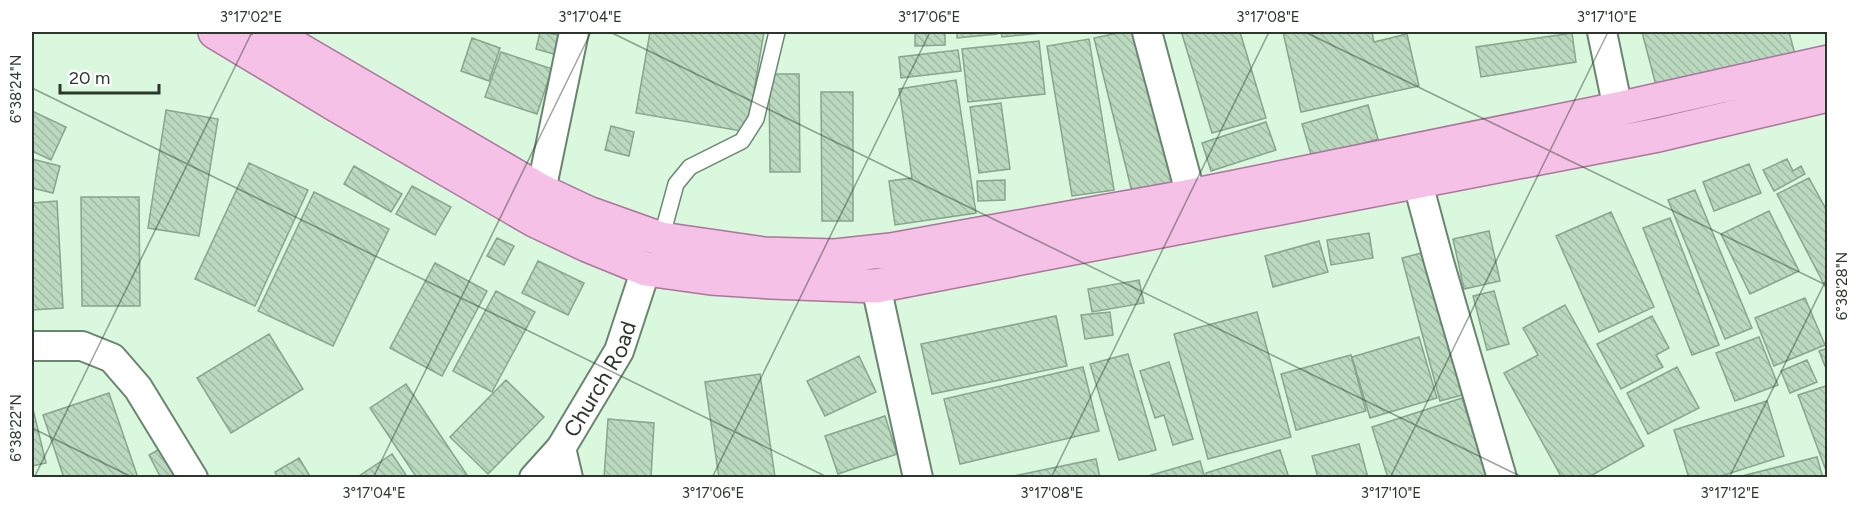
<svg xmlns="http://www.w3.org/2000/svg" width="1859" height="509" viewBox="0 0 1859 509" font-family="Figtree,sans-serif">
<style>
.building{fill:url(#building-back-hatch);stroke:#88a58d;stroke-width:1.5}
.lines{fill:none;stroke-linecap:round;stroke-linejoin:round}
.lane-casing{stroke:#6a866f;stroke-width:18}
.street-casing{stroke:#6a866f;stroke-width:32}
.primary-casing{stroke:#aa769b;stroke-width:36}
.lane{stroke:#fff;stroke-width:15}
.street{stroke:#fff;stroke-width:28}
.primary{stroke:#f5c1e6;stroke-width:33}
.ticks{fill:none;stroke:#2b372d;stroke-width:1.5;stroke-opacity:0.45}
.labels{text-anchor:middle;stroke-width:4.5;stroke-linejoin:round;paint-order:stroke}
.street-label{font-size:22px;fill:#2b372d;stroke:#fff}
.neatline{fill:none;stroke:#2b372d;stroke-width:2}
.ticks-label{font-size:15px;text-anchor:middle;fill:#2b372d}
</style>
<defs>
<pattern id="building-back-hatch" width="6" height="6" patternUnits="userSpaceOnUse" patternTransform="scale(1.5)"><rect width="6" height="6" fill="#bad9bf"/><path d="M-1 5l2 2M0 0l6 6M5-1l2 2" fill="none" stroke="#a0bba4"/></pattern>
</defs>
<rect width="100%" height="100%" fill="#d9f8dd"/>
<path class="building" d="M540 32 560 35 554 54 536 49Z
M650 32H764L747 132 636 113Z
M915 32H945V45L915 46Z
M957 32H997V34L957 38Z
M1001 32H1041V33L1002 37Z
M1122 32H1145L1184 188 1134 200 1094 38Z
M1191 32H1240L1266 118 1212 133 1182 34Z
M1283 32H1372L1374 42 1407 34 1419 86 1301 112Z
M1642 32H1789L1796 58 1658 93Z
M1572 33 1576 62 1481 77 1476 47Z
M472 38 500 48 489 81 461 71Z
M1089 39 1114 190 1072 196 1047 46Z
M1039 41 1045 94 968 102 962 49Z
M958 50 961 71 901 78 899 57Z
M501 52 552 69 537 114 485 97Z
M769 74H799L800 172H770Z
M956 80 976 213 895 225 889 181 912 178 899 89Z
M821 92H853V221H822Z
M1001 103 1010 169 979 173 970 107Z
M1368 105 1378 139 1312 158 1302 124Z
M166 110 218 119 199 236 148 228Z
M32 111 66 127 51 160 32 151Z
M1266 122 1276 150 1211 171 1202 143Z
M611 126 634 132 629 156 605 150Z
M32 159 60 166 53 193 32 188Z
M1787 159 1793 171 1801 166 1805 174 1774 191 1763 170Z
M249 163 308 190 255 306 195 279Z
M1749 164 1761 193 1714 211 1703 182Z
M354 166 402 194 391 212 344 184Z
M1809 178 1828 213V292L1777 194Z
M1005 180V200L978 201 977 181Z
M412 186 451 207 435 235 396 214Z
M1695 190 1752 328 1725 339 1668 200Z
M314 192 389 229 333 346 258 311Z
M81 197H139L140 306H82Z
M57 201 63 308 32 310V203Z
M1769 211 1799 271 1750 294 1721 234Z
M1611 212 1654 307 1599 332 1556 236Z
M1670 218 1719 345 1692 355 1643 228Z
M1489 231 1500 281 1464 289 1453 239Z
M1369 233 1373 258 1331 265 1327 240Z
M497 238 514 246 504 265 487 256Z
M1319 241 1328 272 1273 287 1265 256Z
M1429 251 1466 394 1440 401 1402 258Z
M538 261 584 283 568 315 522 293Z
M435 263 487 291 442 376 390 348Z
M1139 280 1144 303 1092 312 1088 289Z
M496 291 535 312 492 392 453 371Z
M1494 291 1509 344 1487 350 1473 296Z
M1805 298 1825 345 1774 366 1755 318Z
M1565 305 1644 446 1587 478H1562L1504 373 1538 355 1523 328Z
M1110 312 1113 335 1085 339 1081 315Z
M1257 312 1291 437 1208 459 1174 334Z
M1056 316 1067 366 932 394 921 344Z
M1652 316 1669 348 1656 355 1663 367 1621 389 1597 344Z
M269 334 303 389 231 433 197 378Z
M1419 337 1437 398 1370 418 1352 357Z
M1759 337 1778 385 1735 401 1716 353Z
M1828 348V365L1825 366 1819 351Z
M1128 354 1156 450 1119 460 1090 364Z
M1351 355 1366 411 1296 430 1281 374Z
M859 356 876 392 825 416 807 381Z
M1807 360 1817 382 1790 393 1781 371Z
M1169 362 1193 439 1173 445 1164 415 1155 418 1140 371Z
M1083 367 1099 431 960 464 944 399Z
M1677 367 1699 408 1648 434 1627 393Z
M760 374 775 477 719 478 705 382Z
M506 380 544 417 488 474 450 437Z
M406 384 467 475 462 478H417L370 408Z
M1826 386 1828 391V476L1798 395Z
M109 393 138 478H64L43 415Z
M1462 398 1487 478H1388L1372 427Z
M1767 401 1784 456 1715 478H1689L1674 430Z
M32 405 46 463 32 466Z
M885 416 897 454 838 474 825 436Z
M608 419 654 423 651 478H604Z
M1359 444 1368 478H1318L1312 456Z
M165 446 181 478H161L149 455Z
M1280 450 1289 478H1207L1206 473Z
M392 454 408 478H356Z
M1817 457 1823 478H1734Z
M299 458 311 478H278L275 472Z
M1096 459 1100 478H1004Z
M1200 461 1205 478H1141Z"/>
<g class="lines">
<g class="lane-casing">
<path id="lane" d="M661 239 676 184 690 167 742 141 756 119 777 32"/>
</g>
<g class="street-casing">
<g id="street">
<path d="M1147 32 1191 196"/>
<path d="M1602 32 1618 109"/>
<path d="M1417 180 1439 262 1502 478"/>
<path d="M541 191 574 32"/>
<path d="M876 286 918 478"/>
<path d="M32 346H82L112 358 138 388 193 478"/>
<path d="M561 448 568 478"/>
<path id="s1" d="M534 478 561 448 619 351 646 269"/>
</g>
</g>
<g class="primary-casing">
<path id="primary" d="M215 32 338 106 534 220 587 245 646 269 711 278 771 282 876 286 1658 135 1828 95
M269 32 541 191 588 213 661 239 764 254 835 256 891 250 1191 196 1618 109 1828 62"/>
</g>
<use href="#lane" class="lane"/>
<use href="#street" class="street"/>
<use href="#primary" class="primary"/>
</g>
<path class="ticks" d="M610 32 1524 478M1305 32 1828 286M32 88 829 478M32 428 134 478M34 478 252 32M373 478 591 32M712 478 930 32M1051 478 1269 32M1390 478 1608 32M1729 478 1828 276"/>
<g class="labels">
<g class="street-label">
<text dy="8" stroke="none"><textPath href="#s1" startOffset="120">Church Road</textPath></text>
</g>
</g>
<rect width="1859" height="509" fill="none" stroke="#ffffff" stroke-width="66"/>
<path d="M60 84v9h99v-9" fill="none" stroke="#2b372d" stroke-width="3"/>
<text x="69" y="84" font-size="18" fill="#2b372d" stroke="#ffffff" stroke-width="4.5" paint-order="stroke">20 m</text>
<rect x="33" y="33" width="1793" height="443" class="neatline"/>
<g class="ticks-label">
<text x="251" y="22">3°17'02"E</text>
<text x="590" y="22">3°17'04"E</text>
<text x="929" y="22">3°17'06"E</text>
<text x="1268" y="22">3°17'08"E</text>
<text x="1607" y="22">3°17'10"E</text>
<text transform="translate(16 89) rotate(-90)" y="5">6°38'24"N</text>
<text transform="translate(1842 286) rotate(-90)" y="5">6°38'28"N</text>
<text transform="translate(16 428) rotate(-90)" y="5">6°38'22"N</text>
<text x="374" y="498">3°17'04"E</text>
<text x="713" y="498">3°17'06"E</text>
<text x="1052" y="498">3°17'08"E</text>
<text x="1391" y="498">3°17'10"E</text>
<text x="1730" y="498">3°17'12"E</text>
</g>
</svg>
